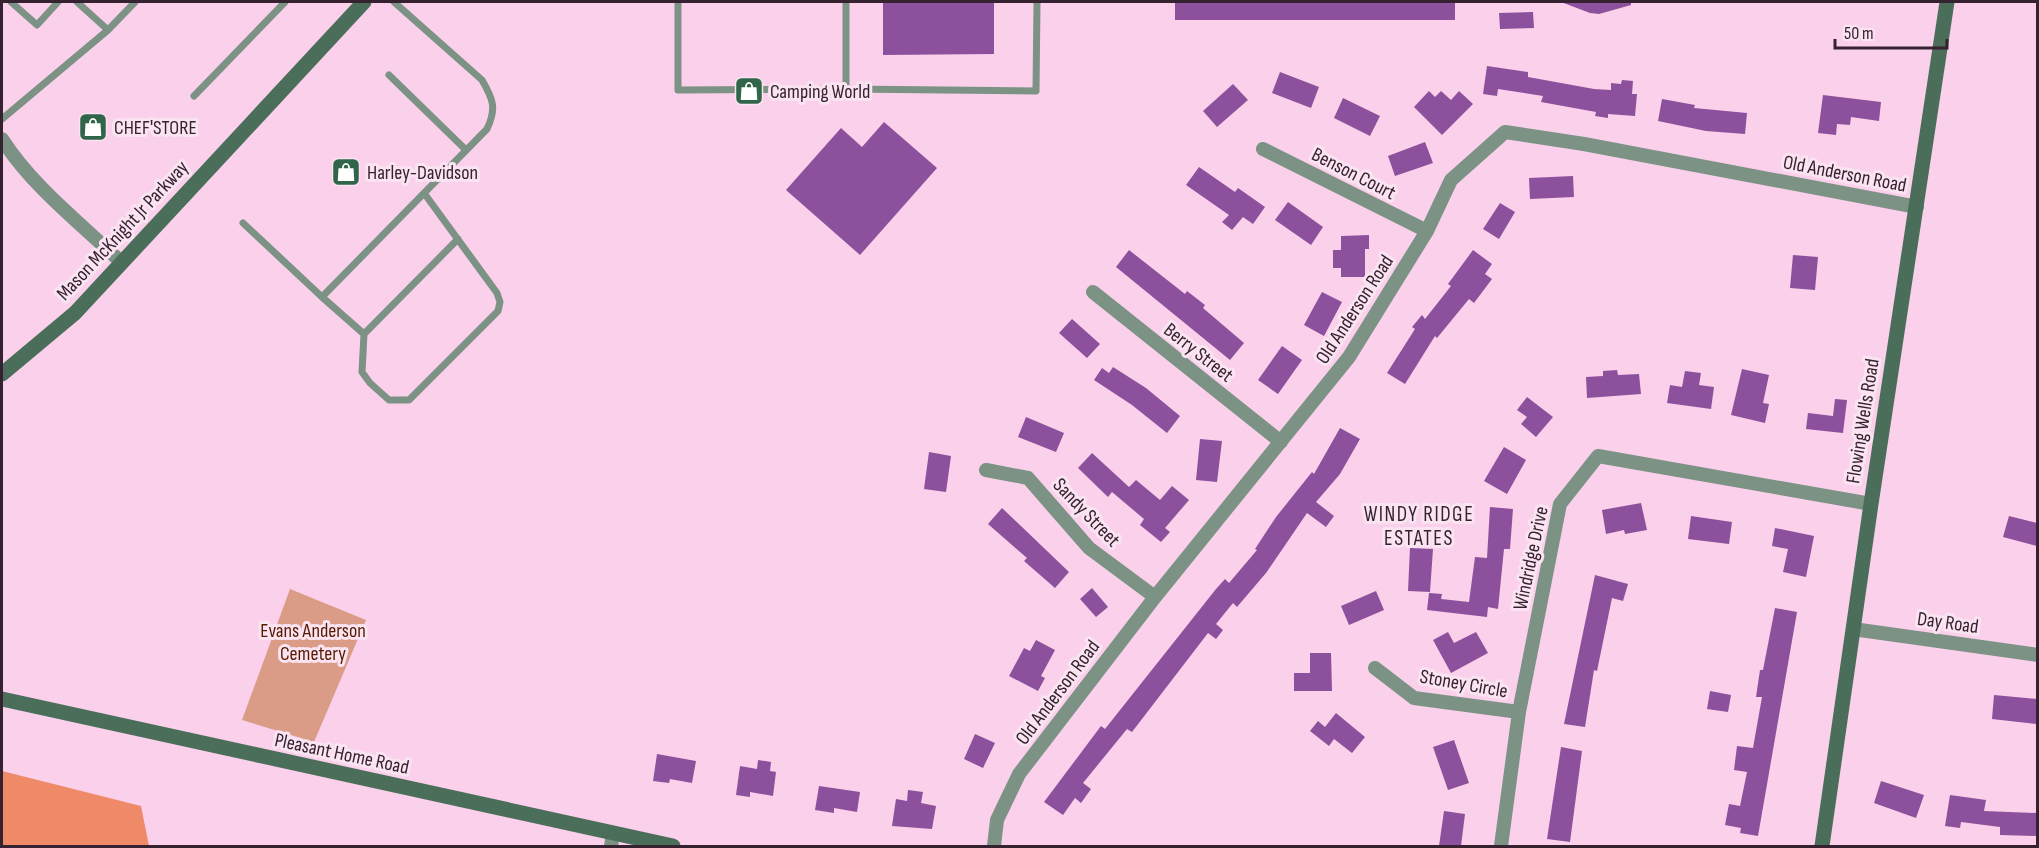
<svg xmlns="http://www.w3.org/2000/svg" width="2039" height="848" viewBox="0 0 2039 848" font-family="'Sofia Sans Condensed',sans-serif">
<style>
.green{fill:#da9c87}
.forest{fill:#ef8a68}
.building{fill:#8d509c}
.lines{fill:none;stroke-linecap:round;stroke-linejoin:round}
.lane{stroke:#7b9285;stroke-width:7}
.street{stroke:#7b9285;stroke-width:14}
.secondary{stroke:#4b6e5a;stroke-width:15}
.labels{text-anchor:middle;stroke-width:6;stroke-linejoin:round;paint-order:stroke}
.poi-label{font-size:20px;fill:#35212f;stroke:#fae4f2;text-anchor:start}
.street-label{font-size:20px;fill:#35212f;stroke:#fae4f2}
.park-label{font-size:20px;fill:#571901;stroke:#fae4f2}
.neighbourhood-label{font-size:21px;letter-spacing:1.5px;fill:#35212f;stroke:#fae4f2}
</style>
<rect width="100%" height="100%" fill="#fad0eb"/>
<path class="green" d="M290 589 366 620 314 742 242 720Z"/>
<path class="forest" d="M2 771 141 806 149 846H2Z"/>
<path class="building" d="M883 2H994V54L883 55Z
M1175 2H1455V20H1175Z
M1561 2H1631V5L1599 14 1590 13Z
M1533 12 1534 28 1500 29 1499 13Z
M1487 66 1528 72V77L1594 89 1611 90V83L1621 84 1622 80 1633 81 1632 94H1637L1635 116 1608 114V118L1595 116 1596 112 1541 102 1543 96 1498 89 1497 96 1483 94Z
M1280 72 1319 87 1311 108 1272 93Z
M1233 84 1248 100 1217 127 1203 111Z
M1429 91 1435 97 1441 91 1451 100 1459 91 1473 104 1442 135 1414 107Z
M1823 95 1881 102 1879 121 1851 117 1850 125 1837 124 1836 135 1818 133Z
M1343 98 1380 116 1370 136 1334 118Z
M1662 99 1695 105 1694 108 1747 113 1745 134 1706 131 1658 121Z
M884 122 937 168 860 255 786 190 841 128 862 147Z
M1425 142 1433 163 1395 176 1388 156Z
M1199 167 1235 192 1238 188 1265 207 1253 224 1243 217 1232 230 1222 222 1229 215 1186 185Z
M1573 176 1574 197 1530 199 1529 178Z
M1288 202 1323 227 1311 245 1275 220Z
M1500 203 1515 212 1499 239 1483 229Z
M1369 235V249H1365V277H1341V268H1333V250H1341V236Z
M1129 250 1185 294 1187 291 1205 305 1203 308 1244 343 1230 360 1116 267Z
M1473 250 1492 264 1485 274 1492 279 1474 303 1469 299 1437 338 1435 336 1405 384 1387 373 1415 329 1412 327 1422 315 1425 319 1451 286 1448 284Z
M1793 255 1818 257 1815 290 1790 288Z
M1322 292 1342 302 1324 336 1304 325Z
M1072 319 1100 344 1087 358 1059 333Z
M1282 346 1302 360 1278 394 1258 380Z
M1113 367 1146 388 1180 416 1167 433 1132 405 1094 380 1102 368 1109 373Z
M1742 369 1769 375 1763 403 1769 404 1765 423 1731 415Z
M1617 370 1618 375 1639 374 1641 394 1587 398 1586 377 1603 376V371Z
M1685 371 1701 373 1699 385 1714 387 1711 409 1667 403 1670 385 1682 387Z
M1527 397 1553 417 1536 437 1521 424 1527 417 1517 410Z
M1835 399 1847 400 1843 433 1806 429 1808 413 1833 416Z
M1026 417 1064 433 1056 452 1018 437Z
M1340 428 1360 439 1340 474 1316 502 1334 516 1326 527 1307 513 1266 573 1237 607 1233 603 1216 624 1223 630 1216 639 1208 633 1132 732 1127 729 1083 783 1091 789 1081 803 1075 798 1063 815 1044 802 1101 726 1105 729 1216 589 1225 579 1229 583 1257 550 1255 549 1276 517 1312 472 1314 474Z
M1200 439 1222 441 1217 482 1196 480Z
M1504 447 1526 460 1507 494 1484 481Z
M929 452 951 456 946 492 924 489Z
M1092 453 1129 487 1136 480 1160 500 1172 486 1189 500 1165 528 1170 532 1161 542 1140 525 1144 519 1112 492 1108 497 1078 468Z
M1641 503 1647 530 1625 534 1624 530 1606 534 1602 510Z
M1490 507 1513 509 1510 549H1504L1498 609 1488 607 1487 617 1427 610 1429 593 1442 594 1441 599 1469 602 1475 557 1487 558Z
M1002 508 1069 572 1055 588 1024 561 1027 558 988 524Z
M1691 516 1732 522 1729 544 1688 539Z
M2009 516 2037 523V546L2003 537Z
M1775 528 1814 536 1806 577 1783 572 1788 549 1772 546Z
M1410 548 1433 549 1430 592 1408 591Z
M1595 575 1628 584 1623 601 1612 598 1597 671 1594 670 1585 727 1564 724Z
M1092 588 1108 607 1096 617 1080 599Z
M1376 591 1384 610 1349 625 1341 606Z
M1775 608 1797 612 1758 836 1740 833 1741 828 1725 825 1729 804 1740 806 1747 772 1734 770 1737 746 1753 748 1762 697H1756L1760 670H1763Z
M1448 632 1454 643 1476 632 1488 653 1451 673 1433 640Z
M1036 640 1055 650 1041 676 1045 678 1038 691 1009 676 1024 648 1030 651Z
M1310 653H1331L1332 691H1294V673H1310Z
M1710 691 1731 695 1728 712 1707 709Z
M1994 695 2037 699 2036 724 1992 719Z
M1336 713 1365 737 1352 753 1334 739 1329 746 1310 731 1318 721 1325 727Z
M975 734 995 743 983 768 964 759Z
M1454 740 1469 783 1448 790 1433 747Z
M1561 747 1582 751 1570 842 1547 839Z
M657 754 696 761 692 783 670 779 669 783 653 781Z
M758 760 771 762 770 771 776 772 773 796 750 792V797L736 795 740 766 757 769Z
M1881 781 1924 795 1916 818 1874 803Z
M819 786 860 792 857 812 834 808V813L815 810Z
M908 790 923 792 921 803 936 806 932 829 892 826 896 799 907 801Z
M1950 795 1986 800 1984 811 2037 813V836L2000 835V827L1961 822 1960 828 1945 826Z
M1444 811 1465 814 1461 846H1439Z"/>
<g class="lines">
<path class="lane" d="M11 2 37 25 58 2
M77 2 108 30
M678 2V90L846 89
M846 2V89L1036 91 1037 2
M389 75 466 150
M194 96 285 2
M2 119 108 30 135 2
M243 223 322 297 487 129C497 108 493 99 482 80L394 2
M322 297 364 334 362 372 370 383 389 400H409L498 311 500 302 497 293 424 193
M364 334 458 239"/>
<path class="street" d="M2 139C32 186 80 223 120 261
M1263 149 1427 231
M1093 292 1281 442
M986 470 1028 478 1089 548 1155 597
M1853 629 2038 655
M1375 668 1414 698 1519 712
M611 846 613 834
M994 846 997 820 1019 774 1155 597 1349 357 1427 231 1451 180 1505 132 1584 144 1917 207
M1501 846 1519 712 1560 504 1598 456 1871 504"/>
<path class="secondary" d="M2 374 75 313 364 2
M2 699 673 846
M1822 846 1871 504 1947 2"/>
</g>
<defs>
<g id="shop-square" transform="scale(1.5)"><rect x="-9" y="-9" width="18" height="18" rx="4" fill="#31654a" stroke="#fae4f2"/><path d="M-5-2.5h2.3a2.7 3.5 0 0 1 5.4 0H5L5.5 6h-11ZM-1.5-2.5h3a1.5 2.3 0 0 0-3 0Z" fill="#fff"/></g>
</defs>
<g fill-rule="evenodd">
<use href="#shop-square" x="749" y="91"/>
<use href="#shop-square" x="93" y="127"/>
<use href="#shop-square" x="346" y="172"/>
</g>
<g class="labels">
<g class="poi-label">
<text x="770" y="98">Camping World</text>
<text x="114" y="134">CHEF'STORE</text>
<text x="367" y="179">Harley-Davidson</text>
</g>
<g class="street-label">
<text transform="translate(1354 173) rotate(27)" y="7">Benson Court</text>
<text transform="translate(1845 173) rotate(11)" y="7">Old Anderson Road</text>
<text transform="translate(122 230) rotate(-47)" y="7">Mason McKnight Jr Parkway</text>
<text transform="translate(1354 309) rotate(-57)" y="7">Old Anderson Road</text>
<text transform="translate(1199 352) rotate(38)" y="7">Berry Street</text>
<text transform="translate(1862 421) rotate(-81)" y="7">Flowing Wells Road</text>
<text transform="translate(1087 512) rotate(46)" y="7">Sandy Street</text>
<text transform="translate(1530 558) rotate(-78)" y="7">Windridge Drive</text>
<text transform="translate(1948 622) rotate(8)" y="7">Day Road</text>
<text transform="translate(1464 683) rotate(10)" y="7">Stoney Circle</text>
<text transform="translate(1057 692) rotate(-53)" y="7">Old Anderson Road</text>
<text transform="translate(342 753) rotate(12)" y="7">Pleasant Home Road</text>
</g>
<g class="park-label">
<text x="313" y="637">Evans Anderson<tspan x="313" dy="23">Cemetery</tspan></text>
</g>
<g class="neighbourhood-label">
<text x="1419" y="521">WINDY RIDGE<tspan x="1419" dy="24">ESTATES</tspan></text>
</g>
</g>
<rect width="2039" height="848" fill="none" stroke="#35212f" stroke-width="6"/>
<path d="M1835 39v9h112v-9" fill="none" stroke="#35212f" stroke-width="3"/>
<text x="1844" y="39" font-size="18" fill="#35212f" stroke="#fae4f2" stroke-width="4.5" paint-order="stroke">50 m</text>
</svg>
